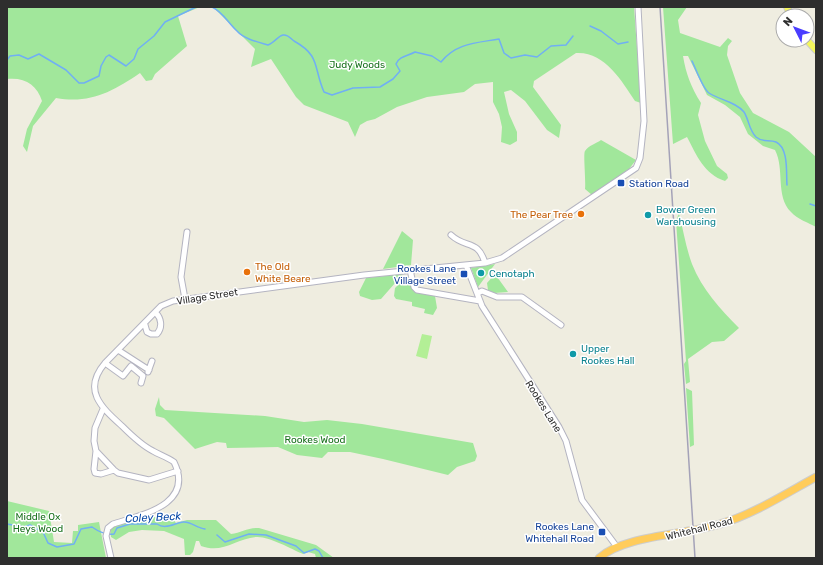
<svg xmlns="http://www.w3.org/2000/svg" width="823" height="565" viewBox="0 0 823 565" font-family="Rubik,sans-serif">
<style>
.green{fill:#a1e79b}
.pitch{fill:#b3ef96}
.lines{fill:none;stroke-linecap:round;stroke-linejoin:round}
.stream{stroke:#70aff4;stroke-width:1.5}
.minor-casing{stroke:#b4b4c1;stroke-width:7}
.major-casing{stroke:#cdcdcd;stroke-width:8}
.highway-casing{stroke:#cdcdcd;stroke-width:9}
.minor{stroke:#fff;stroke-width:5}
.major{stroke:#f4f75d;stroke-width:6}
.highway{stroke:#ffcc5b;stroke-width:7}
.rail{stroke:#a4a2b8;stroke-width:1.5}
.transit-dot{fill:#1a4fb4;stroke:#fff;stroke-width:1.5}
.food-dot{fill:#e8710a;stroke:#fff;stroke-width:1.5}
.culture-dot{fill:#0f9aa8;stroke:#fff;stroke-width:1.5}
.labels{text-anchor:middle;stroke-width:3;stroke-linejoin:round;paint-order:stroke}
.park-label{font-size:10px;fill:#18701c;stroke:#fff}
.transit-label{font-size:10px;fill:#164399;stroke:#fff;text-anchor:end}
.culture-label{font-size:10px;fill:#0d838f;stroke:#fff;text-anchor:start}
.food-label{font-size:10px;fill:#c56008;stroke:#fff;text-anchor:end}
.street-label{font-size:10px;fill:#2e2e2e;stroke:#fff}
.water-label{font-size:11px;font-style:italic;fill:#0848a7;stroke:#fff}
</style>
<rect width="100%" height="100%" fill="#efede0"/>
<path class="green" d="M7 7H200L178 16 187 46 155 74 152 80 146 81 140 73C112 92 90 104 56 98L33 126 27 152 23 146 27 129 42 101C37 85 25 77 7 79Z
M213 7H634L641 103 635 101C622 81 604 51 576 53L534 81 533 87 561 125 559 138 547 130 525 101 511 90 504 92 509 114 517 132V141L510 145 501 142 502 127 499 114 493 102V82L475 84 464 92 427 97 397 107 375 119 367 121 360 125 355 137 348 122 304 105 296 97 271 59 251 67 255 49Z
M663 7H687L678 20 680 33 720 47 728 38 732 41 728 46 727 55 740 93 753 113 789 132 816 157V227C809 223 797 219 791 212 775 196 785 169 775 150L763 146 748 134 740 117 725 105 707 95 688 56H683C686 74 691 87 701 103L698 115 705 141 717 166 727 174 728 178 725 181C704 174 697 156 687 137L673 144Z
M601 140 636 160 629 169 592 195 585 189C586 180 583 154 585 151 588 146 597 143 601 140Z
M679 213C683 229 686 248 692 264 702 289 720 309 739 328L724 341 712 342 688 359 690 382 686 384 684 364 686 361 676 221Z
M402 231 413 240 411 265 383 269Z
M495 264 478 287 471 268Z
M403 274 381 299 372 300 360 296 359 292 366 278Z
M495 274 508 292 494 293 488 290 487 283Z
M407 276H410L413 289 435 296 437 308 433 315 424 313 425 309 412 306V302L396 299 394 296 395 288Z
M686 388 692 391 694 445 690 447Z
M159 397 160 405 165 410 265 416 304 422 327 420 362 424 473 443 477 456 475 461 457 467 448 475 383 459 350 452H328L322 458 297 455 278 447 227 448 226 443 217 442 195 449 164 418 156 416 155 409Z
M7 501 49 511 54 542 72 543 73 531H78V525L99 522 106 558H7Z
M143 517H171L176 523 187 520H216L231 534C241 533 248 527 259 528L316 545 334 558H316L315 554 308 552 303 554C291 549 269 536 256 537 235 539 223 554 201 546L199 541H196L193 552 190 555H185L184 539 164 531 142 530 129 532 116 540 111 537 110 529 120 524Z"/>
<path class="pitch" d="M422 334 432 336 427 359 416 356Z"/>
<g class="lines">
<path class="stream" d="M212 7C223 12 228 23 237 31 244 39 258 42 268 45 274 43 278 36 283 35 288 34 290 38 294 41 321 56 313 67 324 92L332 95 353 88 380 87 393 79 400 71 396 64C399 56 408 56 415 52L432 56 441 62C456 43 476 43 499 39L504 53 511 58 525 55 537 57 551 46 566 45 573 36
M590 26 601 31 618 44 628 42
M7 60 10 56 19 55 28 59 39 54 66 70 79 83H84L99 76 101 66 106 57 109 55 126 66 134 59 138 49 154 36 165 22 196 7
M692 61C696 69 703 89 709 93 720 100 736 102 744 112 749 120 749 130 756 137 763 143 769 139 776 142 789 148 786 174 787 185
M810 204 816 206
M7 524 24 527 30 525 43 532 48 543 57 547 74 544 81 529 92 527C99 532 106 535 114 534L117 528 130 524H157C166 530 174 523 183 522 190 521 197 528 205 529
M217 535 225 542 249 534 266 535 296 546 304 553 315 549 319 551 323 558"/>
<g class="minor-casing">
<path id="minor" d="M451 235C466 249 478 239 485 263
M466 265 482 306 559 427 566 441 582 500 617 547
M410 270 414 287 417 290 480 301
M478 293 482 291 497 297H522L561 325
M185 299 181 277 187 232
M145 325 147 332 151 334H157C163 327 161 318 156 313
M118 350 149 370
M105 363 123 376 131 366 143 376 141 383
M148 372 152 361
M103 409 95 428 94 441 96 451 114 470 118 473 149 480 178 471
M96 451 94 469 95 473 101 474 114 470
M111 558 106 536 108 528 113 524C141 515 195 505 174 462 167 457 160 455 153 451 141 445 131 435 122 426 101 407 82 390 105 363L161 306 173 301 364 275 485 263 502 258 636 168 640 158 644 121 638 7"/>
</g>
<g class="major-casing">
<path id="major" d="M787 7 791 16
M807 40 816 50"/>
</g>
<g class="highway-casing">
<path id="highway" d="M599 558C625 535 685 535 720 524 754 514 785 494 816 477"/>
</g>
<use href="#minor" class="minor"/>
<use href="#major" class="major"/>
<use href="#highway" class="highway"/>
<path class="rail" d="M660 7 695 558"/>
</g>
<g class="transit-dot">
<rect x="617" y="179" width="8" height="8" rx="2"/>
<rect x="460" y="270" width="8" height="8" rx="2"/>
<rect x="598" y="528" width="8" height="8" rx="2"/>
</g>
<g class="food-dot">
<circle cx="581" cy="214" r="4"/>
<circle cx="247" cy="272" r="4"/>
</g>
<g class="culture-dot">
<circle cx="648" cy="215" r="4"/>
<circle cx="481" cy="273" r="4"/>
<circle cx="573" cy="354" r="4"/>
</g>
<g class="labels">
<g class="park-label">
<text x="357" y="68">Judy Woods</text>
<text x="315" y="443">Rookes Wood</text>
<text x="38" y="520">Middle Ox<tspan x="38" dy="12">Heys Wood</tspan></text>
</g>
<g class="transit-label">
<text x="629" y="187" text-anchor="start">Station Road</text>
<text x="456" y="272">Rookes Lane<tspan x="456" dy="12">Village Street</tspan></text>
<text x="594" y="530">Rookes Lane<tspan x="594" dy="12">Whitehall Road</tspan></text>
</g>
<g class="culture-label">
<text x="656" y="213">Bower Green<tspan x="656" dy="12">Warehousing</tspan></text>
<text x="489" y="277">Cenotaph</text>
<text x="581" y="352">Upper<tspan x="581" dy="12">Rookes Hall</tspan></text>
</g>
<g class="food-label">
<text x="573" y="218">The Pear Tree</text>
<text x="255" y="270" text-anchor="start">The Old<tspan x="255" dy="12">White Beare</tspan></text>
</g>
<g class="street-label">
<text transform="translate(207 296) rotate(-9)" y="4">Village Street</text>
<text transform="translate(544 406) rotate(58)" y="4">Rookes Lane</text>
<text transform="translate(699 528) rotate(-14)" y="4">Whitehall Road</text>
</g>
<g class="water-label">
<text transform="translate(153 517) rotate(-3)" y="4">Coley Beck</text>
</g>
</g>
<rect width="823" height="565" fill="none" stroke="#2e2e2e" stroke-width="16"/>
<g transform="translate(795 28) rotate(312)"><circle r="19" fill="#ffffff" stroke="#ababab"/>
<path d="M0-3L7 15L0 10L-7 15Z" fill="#4a3dff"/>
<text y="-6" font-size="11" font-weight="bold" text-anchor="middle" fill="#2e2e2e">N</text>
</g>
</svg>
